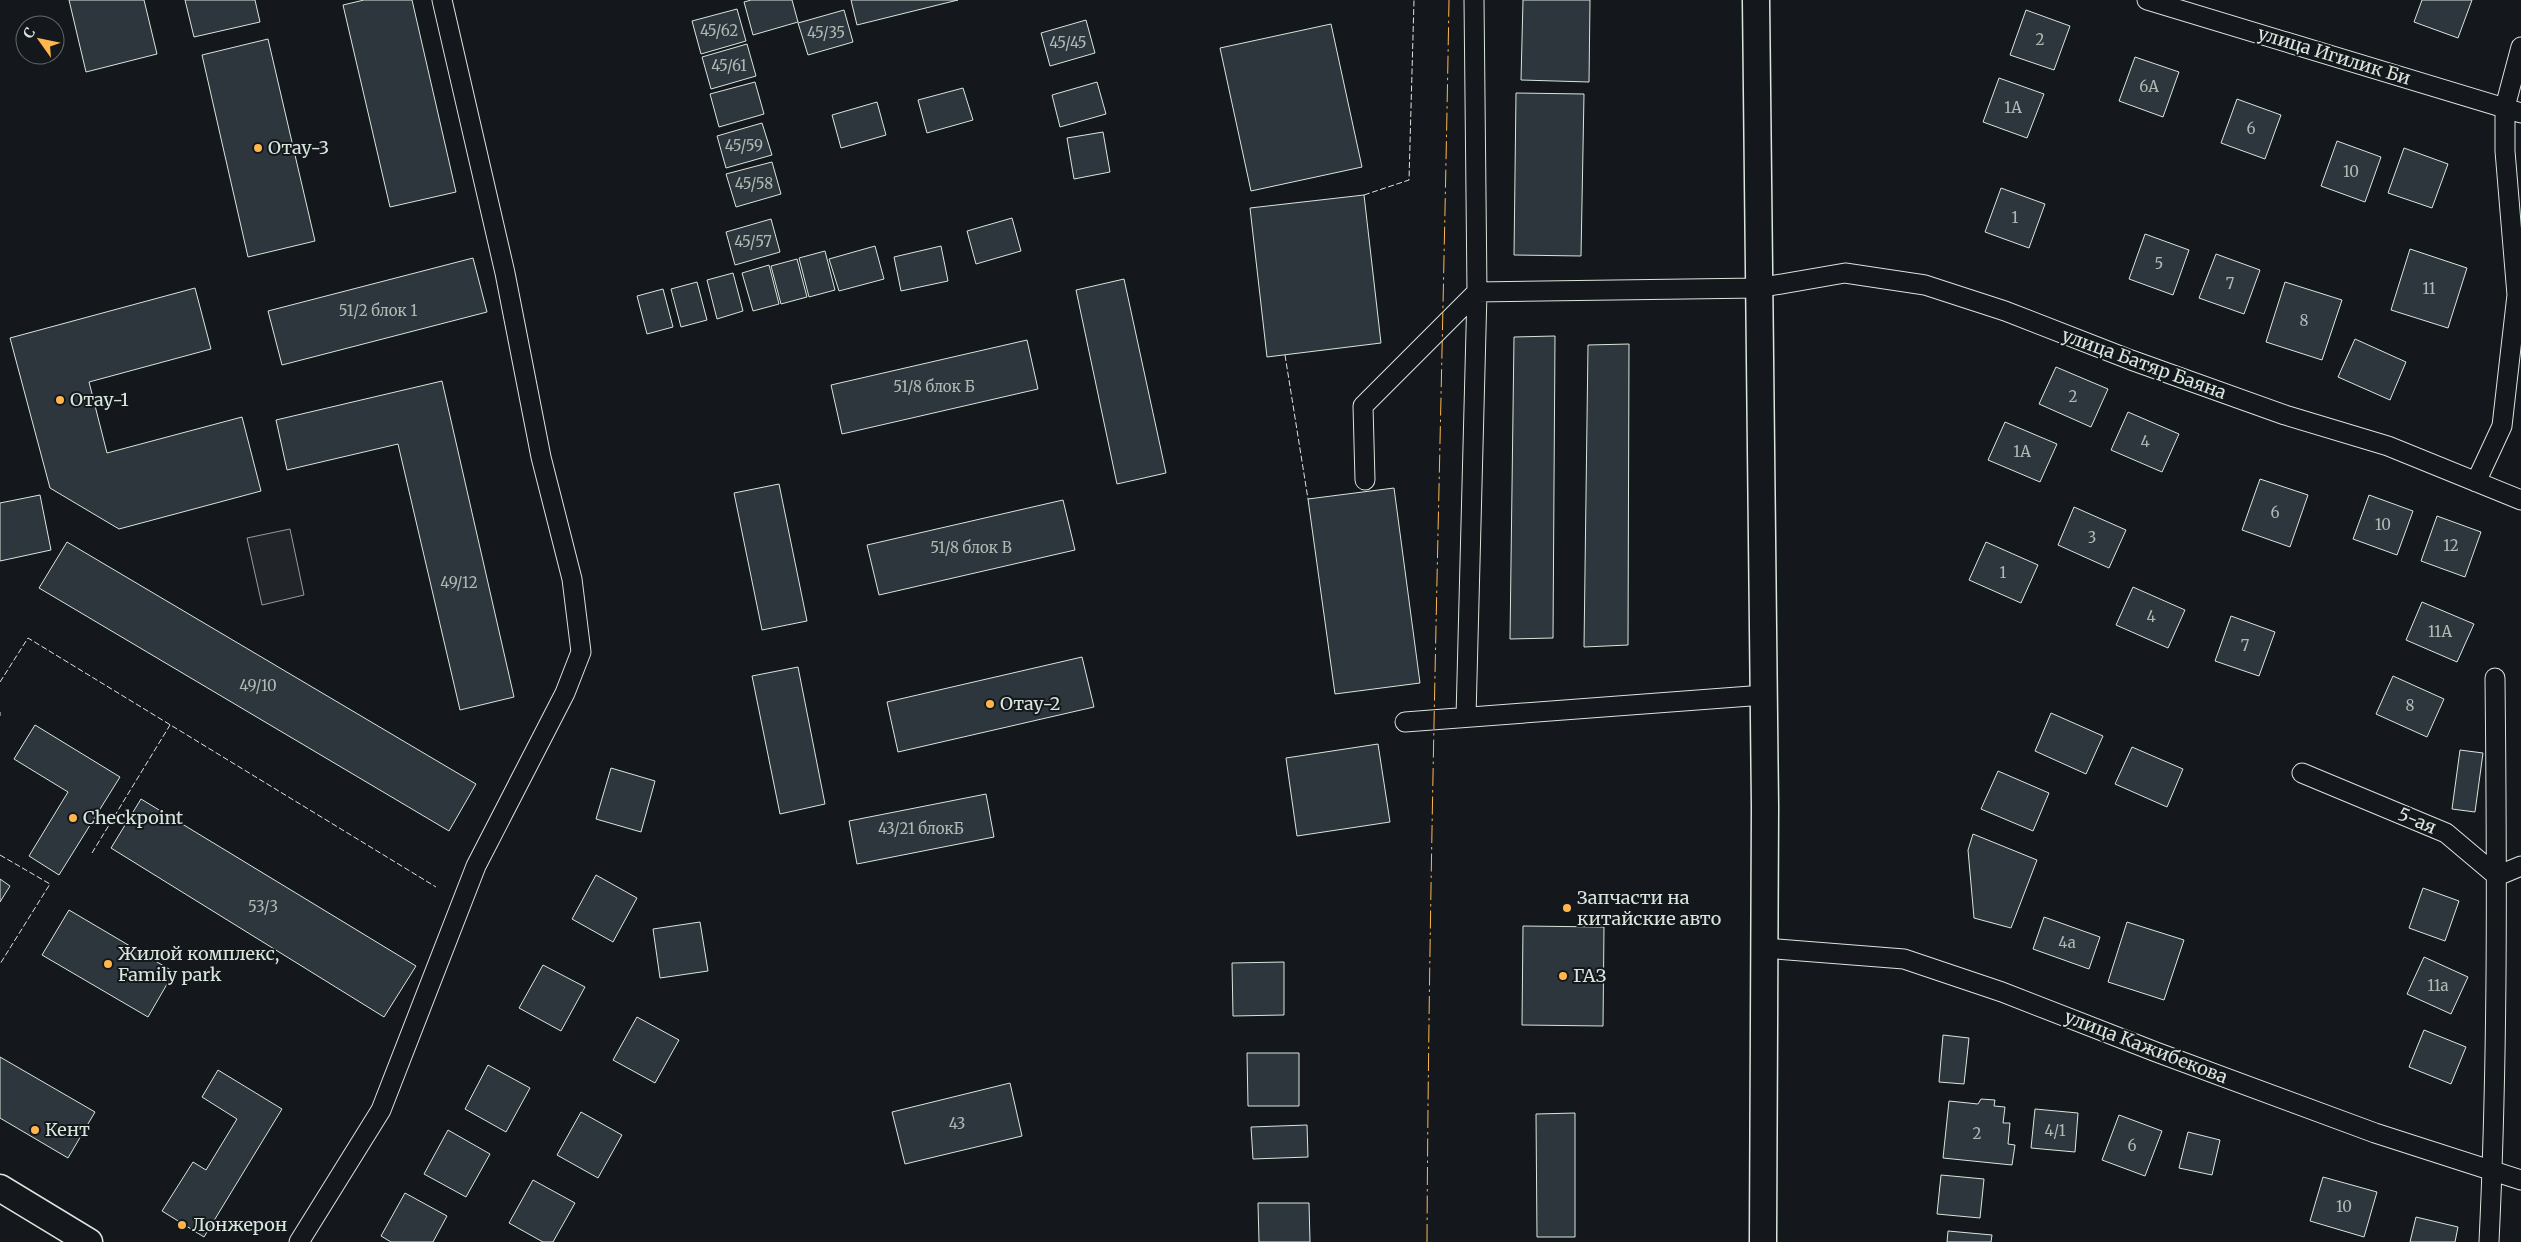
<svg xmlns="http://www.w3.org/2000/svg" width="2521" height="1242" viewBox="0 0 2521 1242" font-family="Merriweather,serif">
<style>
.pitch{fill:#202428;stroke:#939e99}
.building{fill:#2c363c;stroke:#d8e6dc}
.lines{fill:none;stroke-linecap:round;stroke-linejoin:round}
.minor-casing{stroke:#d8e6dc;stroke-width:21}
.secondary-casing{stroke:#d8e6dc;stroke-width:29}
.minor{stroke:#14181c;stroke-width:19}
.secondary{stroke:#14181c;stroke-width:26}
.fence{stroke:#d8e6dc;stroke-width:1;stroke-dasharray:6 2.5;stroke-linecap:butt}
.power{stroke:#ffb74d;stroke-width:1;stroke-dasharray:18 4 2.5 4;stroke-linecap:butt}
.poi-dot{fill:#ffb74d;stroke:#14181c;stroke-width:2}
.labels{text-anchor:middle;stroke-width:4;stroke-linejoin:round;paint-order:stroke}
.number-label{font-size:15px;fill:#adbab4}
.street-label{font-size:18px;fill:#d8e6dc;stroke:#14181c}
.poi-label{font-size:18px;fill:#d8e6dc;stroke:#14181c;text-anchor:start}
</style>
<rect width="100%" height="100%" fill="#14181c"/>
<path class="pitch" d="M290 529 304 595 262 605 247 538Z"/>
<path class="building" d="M69 0H144L157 54 86 72Z
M185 0H255L260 22 194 37Z
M364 0H412L456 192 390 207 343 5Z
M751 0H792L798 22 753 35 744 2Z
M851 0H958L857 25Z
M1523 0H1590L1589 82 1521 80Z
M2422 0H2472L2458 38 2414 22Z
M737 9 746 41 701 54 692 21Z
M844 10 853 42 808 55 798 23Z
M2026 10 2070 26 2054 70 2010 55Z
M1086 20 1095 53 1050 66 1041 33Z
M1331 24 1362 167 1251 191 1220 48Z
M268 39 315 241 248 257 202 55Z
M747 44 756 76 711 89 702 57Z
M2135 57 2179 72 2163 117 2119 101Z
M1999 78 2044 94 2027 138 1983 122Z
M755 82 764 114 719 127 710 94Z
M1097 82 1106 114 1060 127 1052 95Z
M963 88 973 120 927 133 918 100Z
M1516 93 1584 94 1581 256 1514 255Z
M2237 99 2281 115 2265 159 2221 143Z
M877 102 886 135 841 148 832 115Z
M762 123 772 155 726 168 717 136Z
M1103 132 1110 172 1074 179 1067 138Z
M2337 141 2381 157 2365 202 2321 186Z
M2404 148 2448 164 2432 208 2388 193Z
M772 162 781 194 736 207 726 174Z
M2001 188 2045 204 2029 248 1985 232Z
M1364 195 1381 343 1267 357 1250 208Z
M1012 218 1021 251 976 264 967 231Z
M771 219 780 252 735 265 726 232Z
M2145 234 2189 250 2173 295 2129 279Z
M875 246 884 279 839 291 829 259Z
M941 246 948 281 901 291 894 257Z
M2410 249 2467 268 2448 328 2391 310Z
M825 251 835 290 809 297 799 258Z
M2216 254 2260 270 2244 314 2199 298Z
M473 258 487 312 282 365 268 311Z
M797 259 807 297 781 304 771 266Z
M769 265 779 304 753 311 742 273Z
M733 273 743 311 717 319 707 280Z
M1124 279 1166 473 1117 484 1076 290Z
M697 282 707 320 681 327 671 289Z
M2285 282 2342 300 2322 360 2266 342Z
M195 288 211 349 89 382 107 453 242 417 261 491 119 529 50 488 10 338Z
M663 289 673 327 647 334 637 296Z
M1555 336 1553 638 1510 639 1514 337Z
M2355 339 2406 362 2390 400 2338 377Z
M1027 340 1038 389 842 434 831 385Z
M1629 344 1628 645 1584 647 1588 345Z
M2056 367 2108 389 2091 427 2039 404Z
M442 381 514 697 460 710 398 444 287 470 276 420Z
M2128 412 2179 434 2162 472 2111 450Z
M2005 422 2057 444 2040 482 1988 460Z
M2260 479 2308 495 2290 547 2242 530Z
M779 484 807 621 762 630 734 493Z
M1394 488 1420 683 1335 694 1308 499Z
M40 495 51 550 0 561V503Z
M2369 495 2413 511 2397 555 2353 539Z
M1063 500 1075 550 879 595 867 545Z
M2074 507 2126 530 2109 568 2058 545Z
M2437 516 2481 532 2465 577 2421 561Z
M67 542 476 784 449 831 39 588Z
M1986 542 2038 565 2021 603 1969 580Z
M2133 587 2185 610 2168 648 2116 625Z
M2422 602 2474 624 2457 662 2406 640Z
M2231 616 2275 632 2259 676 2215 661Z
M1082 657 1094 707 898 752 887 702Z
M798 667 825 804 780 814 752 676Z
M2393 676 2444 699 2427 737 2376 714Z
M2051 713 2103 736 2086 774 2035 751Z
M35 725 120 777 59 875 29 856 68 792 14 759Z
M1378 744 1390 822 1297 836 1286 758Z
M2132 747 2183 769 2167 807 2115 784Z
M2460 750 2483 753 2475 812 2452 809Z
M611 768 655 781 641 832 596 819Z
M1998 771 2049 793 2033 831 1981 809Z
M986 794 994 837 857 864 849 821Z
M141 799 416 966 384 1017 111 848Z
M1973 834 2037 860 2011 928 1974 918 1968 850Z
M596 875 637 898 613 942 572 919Z
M0 879 10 886 0 902Z
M2423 888 2459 901 2445 941 2409 928Z
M69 910 174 972 148 1017 42 955Z
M2044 917 2100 937 2089 969 2033 949Z
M700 922 708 971 660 978 653 929Z
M2127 922 2184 940 2164 1000 2108 982Z
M1523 926 1604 927 1603 1026 1522 1025Z
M2424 957 2468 977 2451 1014 2407 994Z
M1284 962V1015L1233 1016 1232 963Z
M543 965 585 987 561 1031 519 1008Z
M637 1017 679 1040 655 1083 613 1060Z
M2424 1030 2466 1047 2451 1084 2409 1067Z
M1943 1035 1969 1038 1964 1084 1939 1082Z
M1247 1053H1299V1106H1248Z
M0 1057 95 1112 68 1158 0 1118Z
M488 1065 530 1088 506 1132 465 1109Z
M218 1070 282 1109 204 1237 162 1211 193 1162 206 1170 237 1119 202 1097Z
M1010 1083 1022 1136 905 1164 892 1112Z
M1981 1099 1995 1100 1994 1106 2005 1107 2003 1123H2010L2008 1144 2015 1145 2012 1165 1943 1158 1949 1101 1978 1104Z
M2035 1109 2078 1113 2075 1152 2031 1148Z
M581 1112 622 1135 598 1178 557 1155Z
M1575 1113V1237H1537L1536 1114Z
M2119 1115 2162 1131 2145 1176 2102 1160Z
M1307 1125 1308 1157 1253 1159 1251 1127Z
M448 1130 490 1154 466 1197 424 1174Z
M2188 1132 2220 1140 2212 1175 2179 1168Z
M1941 1175 1984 1179 1980 1218 1937 1214Z
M2323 1177 2377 1192 2364 1237 2310 1221Z
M533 1180 575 1203 553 1242H543L509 1223Z
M405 1193 447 1216 433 1242H391L381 1236Z
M1258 1203H1309L1310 1242H1259Z
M2416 1217 2458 1227 2455 1242H2410Z
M1948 1231 1992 1235 1991 1242H1947Z"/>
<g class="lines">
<g class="minor-casing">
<path id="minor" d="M2147 0 2521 113
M1365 480 1363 406 1477 292 1758 288 1845 273 1925 285 2005 311 2131 360 2285 415 2388 446 2521 500
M2476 482 2502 426 2517 295 2505 151V107L2521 47
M1466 717 1477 292 1474 0
M1405 722 1764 695
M2302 773 2446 833 2497 876 2521 866
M1764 948 1904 959 2002 992 2156 1052 2375 1133 2521 1180
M299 1242 381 1110 476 866 565 693 581 652 572 579 541 457 505 273 442 0
M2489 1242C2498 1054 2497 866 2495 678"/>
</g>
<g class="secondary-casing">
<path id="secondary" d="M1756 0 1765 807 1763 1242
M0 1188 89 1242"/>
</g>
<use href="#minor" class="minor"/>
<use href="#secondary" class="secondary"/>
<path class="fence" d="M1364 195 1409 180 1414 0
M1285 355 1308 499
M0 682 28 638 436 887
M0 712V716
M92 853 170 725
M0 855 50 884 0 964"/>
<path class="power" d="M1427 1242C1429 828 1442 414 1449 0"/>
</g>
<g class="poi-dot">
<circle cx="258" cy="148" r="5"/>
<circle cx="60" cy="400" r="5"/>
<circle cx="990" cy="704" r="5"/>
<circle cx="73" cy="818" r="5"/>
<circle cx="1567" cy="908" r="5"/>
<circle cx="108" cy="964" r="5"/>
<circle cx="1563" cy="976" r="5"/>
<circle cx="35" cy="1130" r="5"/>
<circle cx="182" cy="1225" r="5"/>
</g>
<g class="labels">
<g class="number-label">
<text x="719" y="36">45/62</text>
<text x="826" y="38">45/35</text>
<text x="2040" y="45">2</text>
<text x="1068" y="48">45/45</text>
<text x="729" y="71">45/61</text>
<text x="2149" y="92">6А</text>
<text x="2013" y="113">1А</text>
<text x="2251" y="134">6</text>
<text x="744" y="151">45/59</text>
<text x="2351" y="177">10</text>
<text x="754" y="189">45/58</text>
<text x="2015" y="223">1</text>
<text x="753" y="247">45/57</text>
<text x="2159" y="269">5</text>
<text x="2230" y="289">7</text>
<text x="2429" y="294">11</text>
<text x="378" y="316">51/2 блок 1</text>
<text x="2304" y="326">8</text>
<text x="934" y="392">51/8 блок Б</text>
<text x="2073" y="402">2</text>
<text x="2145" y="447">4</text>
<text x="2022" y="457">1А</text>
<text x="2275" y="518">6</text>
<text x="2383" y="530">10</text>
<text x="2092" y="543">3</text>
<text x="2451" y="551">12</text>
<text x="971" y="553">51/8 блок В</text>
<text x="2003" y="578">1</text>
<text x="459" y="588">49/12</text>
<text x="2151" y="622">4</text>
<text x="2440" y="637">11А</text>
<text x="2245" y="651">7</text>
<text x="258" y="691">49/10</text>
<text x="2410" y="711">8</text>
<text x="921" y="834">43/21 блокБ</text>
<text x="263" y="912">53/3</text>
<text x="2067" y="948">4а</text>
<text x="2438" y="991">11а</text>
<text x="957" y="1129">43</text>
<text x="2055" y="1136">4/1</text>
<text x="1977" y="1139">2</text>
<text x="2132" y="1151">6</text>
<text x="2344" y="1212">10</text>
</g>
<g class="street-label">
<text transform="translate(2334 56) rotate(17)" y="6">улица Игилик Би</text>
<text transform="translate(2144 364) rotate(20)" y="6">улица Батяр Баяна</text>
<text transform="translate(2417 821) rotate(23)" y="6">5-ая</text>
<text transform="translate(2146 1047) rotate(21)" y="6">улица Кажибекова</text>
</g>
<g class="poi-label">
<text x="268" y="154">Отау-3</text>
<text x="70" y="406">Отау-1</text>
<text x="1000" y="710">Отау-2</text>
<text x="83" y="824">Checkpoint</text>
<text x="1577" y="904">Запчасти на<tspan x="1577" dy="21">китайские авто</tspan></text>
<text x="118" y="960">Жилой комплекс,<tspan x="118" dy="21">Family park</tspan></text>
<text x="1573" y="982">ГАЗ</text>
<text x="45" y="1136">Кент</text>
<text x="192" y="1231">Лонжерон</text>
</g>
</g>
<g transform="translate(40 40) rotate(303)"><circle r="24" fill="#14181c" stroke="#626a69"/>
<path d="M0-4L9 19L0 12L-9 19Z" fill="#ffb74d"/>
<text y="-8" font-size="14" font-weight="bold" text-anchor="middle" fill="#d8e6dc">С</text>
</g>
</svg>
